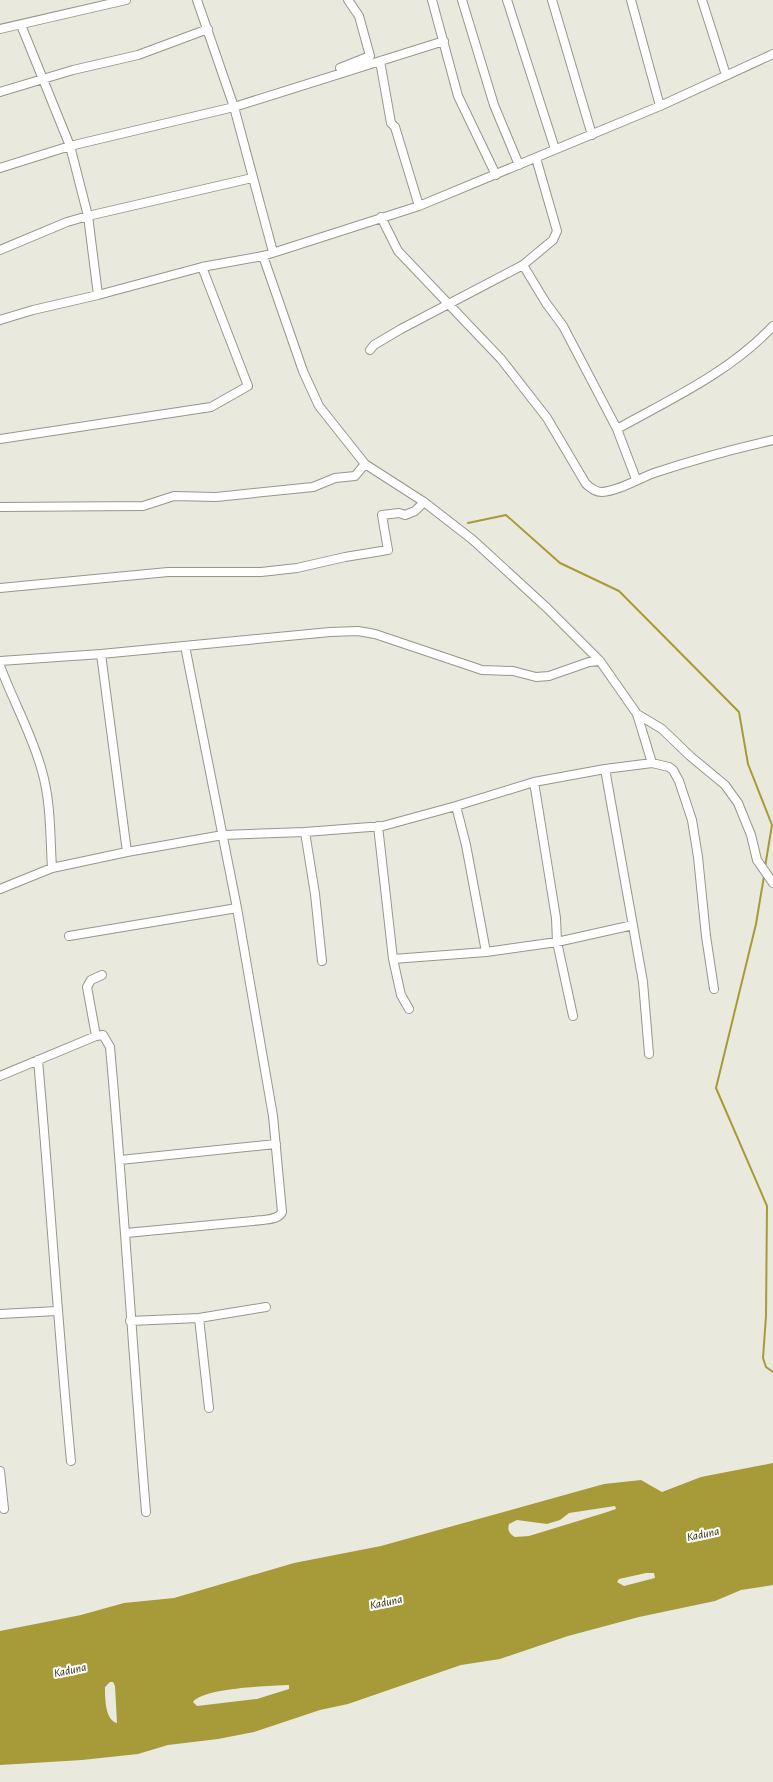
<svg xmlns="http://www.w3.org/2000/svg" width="773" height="1782" viewBox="0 0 773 1782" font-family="'Alegreya Sans',sans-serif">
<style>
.water{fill:#a69b38;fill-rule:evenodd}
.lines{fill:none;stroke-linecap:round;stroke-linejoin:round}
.stream{stroke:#a69b38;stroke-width:2}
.minor-casing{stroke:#97968c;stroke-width:10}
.minor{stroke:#fff;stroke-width:8}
.labels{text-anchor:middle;stroke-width:4;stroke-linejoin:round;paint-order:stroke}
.water-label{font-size:12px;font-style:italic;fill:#332f03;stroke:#fff}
</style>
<rect width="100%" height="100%" fill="#eae9de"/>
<path class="water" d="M773 1463V1585L741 1590 715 1601 639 1617 568 1636 500 1659 461 1665 348 1704 320 1710 254 1732 218 1739 168 1745 138 1754 82 1760 0 1765V1631L81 1615 124 1603 174 1598 294 1563 381 1546 604 1484 641 1480 662 1492 701 1477ZM615 1506 616 1509 604 1513 529 1536 515 1537C510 1534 507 1531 509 1524L517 1520 547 1524 560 1520 569 1513ZM646 1573H654L655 1578 624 1586 617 1582 619 1579ZM110 1682H113L115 1686 117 1723C105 1720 105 1698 105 1687ZM286 1685H289V1689L257 1699 197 1706 193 1702C203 1688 268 1686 286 1685Z"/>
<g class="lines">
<path class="stream" d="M468 523 506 515 560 563 619 591 739 712 748 764 772 825 765 867
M764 876 756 924 716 1088 767 1206 766 1316 763 1358 766 1367 773 1372"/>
<g class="minor-casing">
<path id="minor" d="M197 0 234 107 273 252
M432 0 458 96 496 175
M462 0 494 105 519 165
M507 0 555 149
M552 0 592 135
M631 0 660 106
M702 0 726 75
M21 25 70 146 88 216 98 295
M0 29 126 0
M376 63 380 61 391 123 395 127 419 206
M340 68 370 56 359 16 348 0
M0 92 73 70 138 55 208 29
M0 168 70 146 234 107 444 41
M381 217 398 251 501 359 547 418 586 484C591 488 595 492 602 492 618 491 638 479 654 473 693 460 733 449 773 440
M0 250 67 222 88 216 252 178
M263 256 303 371 319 406 365 464 424 502 473 540 547 608 600 661 637 714 652 763 669 767 673 770 679 781 692 820 698 857 706 936 714 989
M523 265 546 303 563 326 617 429 636 479
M0 320 33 310 98 295 202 267 263 256 419 206 660 106 773 54
M370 350 374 345 401 329 523 265 553 240 557 231 555 224 536 158
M617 429C671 399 730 372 773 326
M0 439 211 407 248 386 202 267
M0 507 143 506 174 496 216 497 313 487 335 478 355 476 365 464
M0 588 168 572H261L297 568 345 557 388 550 382 515 399 513 405 515 415 511 424 502
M101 654 127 852
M0 661 101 654 330 632 358 631 375 634 482 670 513 671 536 677 549 676 589 662 600 661
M0 666C13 701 32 734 42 771 51 802 50 836 52 868
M637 714 662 729 690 756 725 785 738 803 751 835 757 860 773 883
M605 769 643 982 649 1054
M534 782 556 918 557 942 573 1016
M456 806 466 845 486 952
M378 826 393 959 401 995 409 1009
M305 832 315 894 322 961
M0 889 52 868 127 852 223 835 305 832 383 826 456 806 534 782 605 769 652 763
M69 936 237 908
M393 959 486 952 557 942 633 925
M96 1036 87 987 91 980 102 975
M38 1060C50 1194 58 1328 71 1461
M0 1076 96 1036 103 1035 110 1047C124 1202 133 1357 146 1512
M120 1160 276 1144
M126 1233 263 1220C270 1219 279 1219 282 1212L273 1116 237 908 185 646
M0 1314 57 1311
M199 1318 209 1408
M130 1321 199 1318 266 1307
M0 1471 4 1509"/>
</g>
<use href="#minor" class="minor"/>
</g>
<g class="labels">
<g class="water-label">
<text transform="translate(703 1534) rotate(-12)" y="4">Kaduna</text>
<text transform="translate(386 1602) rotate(-12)" y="4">Kaduna</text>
<text transform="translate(70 1670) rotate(-12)" y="4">Kaduna</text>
</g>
</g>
</svg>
